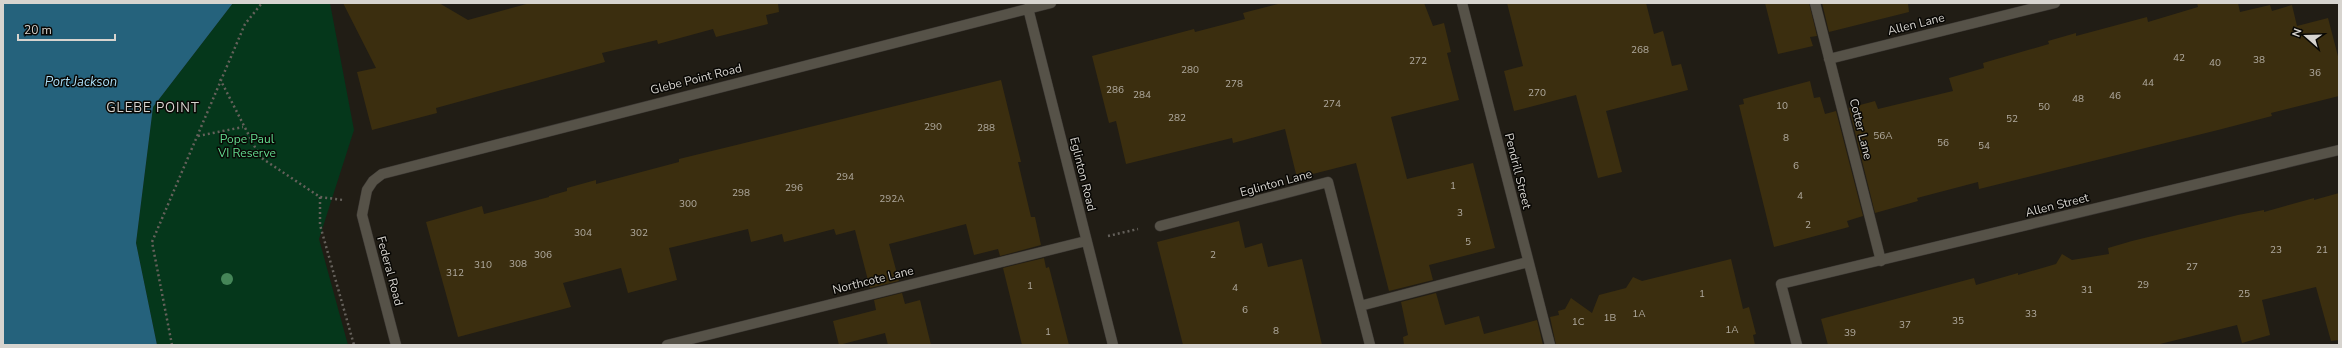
<svg xmlns="http://www.w3.org/2000/svg" width="2342" height="348" viewBox="0 0 2342 348" font-family="'Nunito Sans',sans-serif">
<style>
.green{fill:#05371b}
.water{fill:#25627c}
.building{fill:#3b2e0f}
.lines{fill:none;stroke-linecap:round;stroke-linejoin:round}
.minor-casing{stroke:#3c3834;stroke-width:11}
.path{stroke:#65615b;stroke-width:2.5;stroke-dasharray:2 3;stroke-linecap:butt}
.minor{stroke:#565248;stroke-width:10}
.tree{fill:#458658}
.labels{text-anchor:middle;stroke-width:3;stroke-linejoin:round;paint-order:stroke}
.number-label{font-size:10px;fill:#b0aa9f}
.street-label{font-size:12px;fill:#d7d4cf;stroke:#090805}
.park-label{font-size:12px;fill:#63db8f;stroke:#090805}
.water-label{font-size:13px;font-style:italic;fill:#aadcf4;stroke:#090805}
.neighbourhood-label{font-size:13px;letter-spacing:1px;fill:#d7d4cf;stroke:#090805}
</style>
<rect width="100%" height="100%" fill="#211d15"/>
<path class="green" d="M233 3H330L354 130 319 239 348 345H157L136 243 153 107Z"/>
<path class="water" d="M3 3H233L153 107 136 243 157 345H3Z"/>
<path class="building" d="M343 3H439L468 20 530 3H778L779 12 766 15 768 24 716 37 713 29 658 44 657 40 602 53 605 62 436 108 437 113 372 130 357 72 376 68Z
M1282 3H1424L1433 26 1444 23 1451 52 1447 53 1459 100 1391 117 1407 179 1473 163 1495 248 1429 265 1433 280 1389 291 1356 163 1297 178 1285 129 1233 143 1232 138 1126 164 1116 121 1109 123 1092 56 1194 29 1195 32 1245 19 1243 13Z
M1507 3H1646L1654 34 1663 31 1672 66 1681 64 1688 90 1606 111 1622 172 1598 178 1576 95 1514 111 1504 71 1523 66Z
M1765 3H1809L1817 36 1810 37 1813 46 1778 54Z
M1822 3H1908L1909 12 1829 32Z
M2197 3H2238L2240 12 2270 5 2272 11 2292 5 2297 26 2328 18 2339 60V96L2271 113 2272 116 2218 130 1979 189 1978 182 1917 198 1918 201 1875 213 1849 108 1875 101 1878 109 1953 91 1949 78 1984 68 1983 63 2049 44 2048 41 2076 33V36L2147 17 2148 22 2198 7Z
M1001 80 1021 162H1018L1031 217H1035L1041 245 1000 256 998 249 974 255 966 224 889 244 899 281 870 288 855 230 836 235 834 229 784 242 782 234 751 242 748 229 669 248 677 280 628 293 621 268 563 283 571 307 458 337 426 222 482 206 484 214 549 197V196L567 191V188L596 180V184L679 162V159Z
M1810 81 1814 98 1820 97 1825 114 1836 111 1863 216 1847 221 1849 227 1774 247 1739 105 1744 104 1743 99Z
M2339 193V340L2331 341 2316 287 2262 300 2270 335 2242 343 2237 325 2156 345H1828L1821 319 1974 278 1976 285 2018 273V275L2056 264 2062 254 2072 260 2109 254 2108 248 2132 241 2238 215 2264 210V212L2314 198V200Z
M1239 221 1245 248 1262 243 1268 267 1302 259 1322 345H1183L1157 242Z
M1044 258 1046 268 1049 267 1069 345H1022L1003 268Z
M1731 259 1743 309 1749 307 1756 334 1753 335 1755 345H1556L1550 317 1559 315 1558 311 1565 309 1571 298 1592 313 1599 295 1626 288 1633 277 1642 281Z
M902 293 905 304 920 300 931 345H888L885 333 839 345 833 321 876 310 874 300Z
M1436 293 1445 325 1479 316 1484 334 1537 320 1543 345H1404L1403 337 1408 335 1401 302Z"/>
<g class="lines">
<g class="minor-casing">
<path id="minor" d="M1462 3 1550 345
M1815 3 1881 261
M1028 8 1113 345
M1829 59 2055 3
M1160 226 1328 182 1370 345
M1360 306 1528 262
M396 345 362 215 367 190 373 181 382 174 1051 3
M667 345 1086 241
M1797 345 1781 284 2339 150"/>
</g>
<path class="path" d="M220 79 260 157 320 197 343 200
M198 136 243 127
M320 197V225L354 345
M1108 236 1138 229
M172 345 152 242 245 24 262 3"/>
<use href="#minor" class="minor"/>
</g>
<circle class="tree" cx="227" cy="279" r="6"/>
<g class="labels">
<g class="number-label">
<text x="1640" y="53">268</text>
<text x="2179" y="61">42</text>
<text x="2259" y="63">38</text>
<text x="1418" y="64">272</text>
<text x="2215" y="66">40</text>
<text x="1190" y="73">280</text>
<text x="2315" y="76">36</text>
<text x="2148" y="86">44</text>
<text x="1234" y="87">278</text>
<text x="1115" y="93">286</text>
<text x="1537" y="96">270</text>
<text x="1142" y="98">284</text>
<text x="2115" y="99">46</text>
<text x="2078" y="102">48</text>
<text x="1332" y="107">274</text>
<text x="1782" y="109">10</text>
<text x="2044" y="110">50</text>
<text x="1177" y="121">282</text>
<text x="2012" y="122">52</text>
<text x="933" y="130">290</text>
<text x="986" y="131">288</text>
<text x="1883" y="139">56A</text>
<text x="1786" y="141">8</text>
<text x="1943" y="146">56</text>
<text x="1984" y="149">54</text>
<text x="1796" y="169">6</text>
<text x="845" y="180">294</text>
<text x="1453" y="189">1</text>
<text x="794" y="191">296</text>
<text x="741" y="196">298</text>
<text x="1800" y="199">4</text>
<text x="892" y="202">292A</text>
<text x="688" y="207">300</text>
<text x="1460" y="216">3</text>
<text x="1808" y="228">2</text>
<text x="583" y="236">304</text>
<text x="639" y="236">302</text>
<text x="1468" y="245">5</text>
<text x="2276" y="253">23</text>
<text x="2322" y="253">21</text>
<text x="543" y="258">306</text>
<text x="1213" y="258">2</text>
<text x="518" y="267">308</text>
<text x="483" y="268">310</text>
<text x="2192" y="270">27</text>
<text x="455" y="276">312</text>
<text x="2143" y="288">29</text>
<text x="1030" y="289">1</text>
<text x="1235" y="291">4</text>
<text x="2087" y="293">31</text>
<text x="1702" y="297">1</text>
<text x="2244" y="297">25</text>
<text x="1245" y="313">6</text>
<text x="1639" y="317">1A</text>
<text x="2031" y="317">33</text>
<text x="1610" y="321">1B</text>
<text x="1958" y="324">35</text>
<text x="1578" y="325">1C</text>
<text x="1905" y="328">37</text>
<text x="1732" y="333">1A</text>
<text x="1276" y="334">8</text>
<text x="1048" y="335">1</text>
<text x="1850" y="336">39</text>
</g>
<g class="street-label">
<text transform="translate(1916 24) rotate(-14)" y="4">Allen Lane</text>
<text transform="translate(696 79) rotate(-14)" y="4">Glebe Point Road</text>
<text transform="translate(1861 129) rotate(76)" y="4">Cotter Lane</text>
<text transform="translate(1518 171) rotate(76)" y="4">Pendrill Street</text>
<text transform="translate(1083 174) rotate(76)" y="4">Eglinton Road</text>
<text transform="translate(1276 183) rotate(-15)" y="4">Eglinton Lane</text>
<text transform="translate(2057 205) rotate(-14)" y="4">Allen Street</text>
<text transform="translate(390 271) rotate(75)" y="4">Federal Road</text>
<text transform="translate(873 280) rotate(-14)" y="4">Northcote Lane</text>
</g>
<g class="park-label">
<text x="247" y="143">Pope Paul<tspan x="247" dy="14">VI Reserve</tspan></text>
</g>
<g class="water-label">
<text x="81" y="86">Port Jackson</text>
</g>
<g class="neighbourhood-label">
<text x="153" y="112">GLEBE POINT</text>
</g>
</g>
<rect width="2342" height="348" fill="none" stroke="#d7d4cf" stroke-width="8"/>
<g transform="translate(2306 36) rotate(290)" stroke="#090805" stroke-width="3" paint-order="stroke">
<path d="M0-3L7 15L0 10L-7 15Z" fill="#d7d4cf"/>
<text y="-6" font-size="11" font-weight="bold" text-anchor="middle" fill="#d7d4cf">N</text>
</g>
<path d="M18 34v6h97v-6" fill="none" stroke="#d7d4cf" stroke-width="2"/>
<text x="24" y="34" font-size="12" fill="#d7d4cf" stroke="#090805" stroke-width="3" paint-order="stroke">20 m</text>
</svg>
